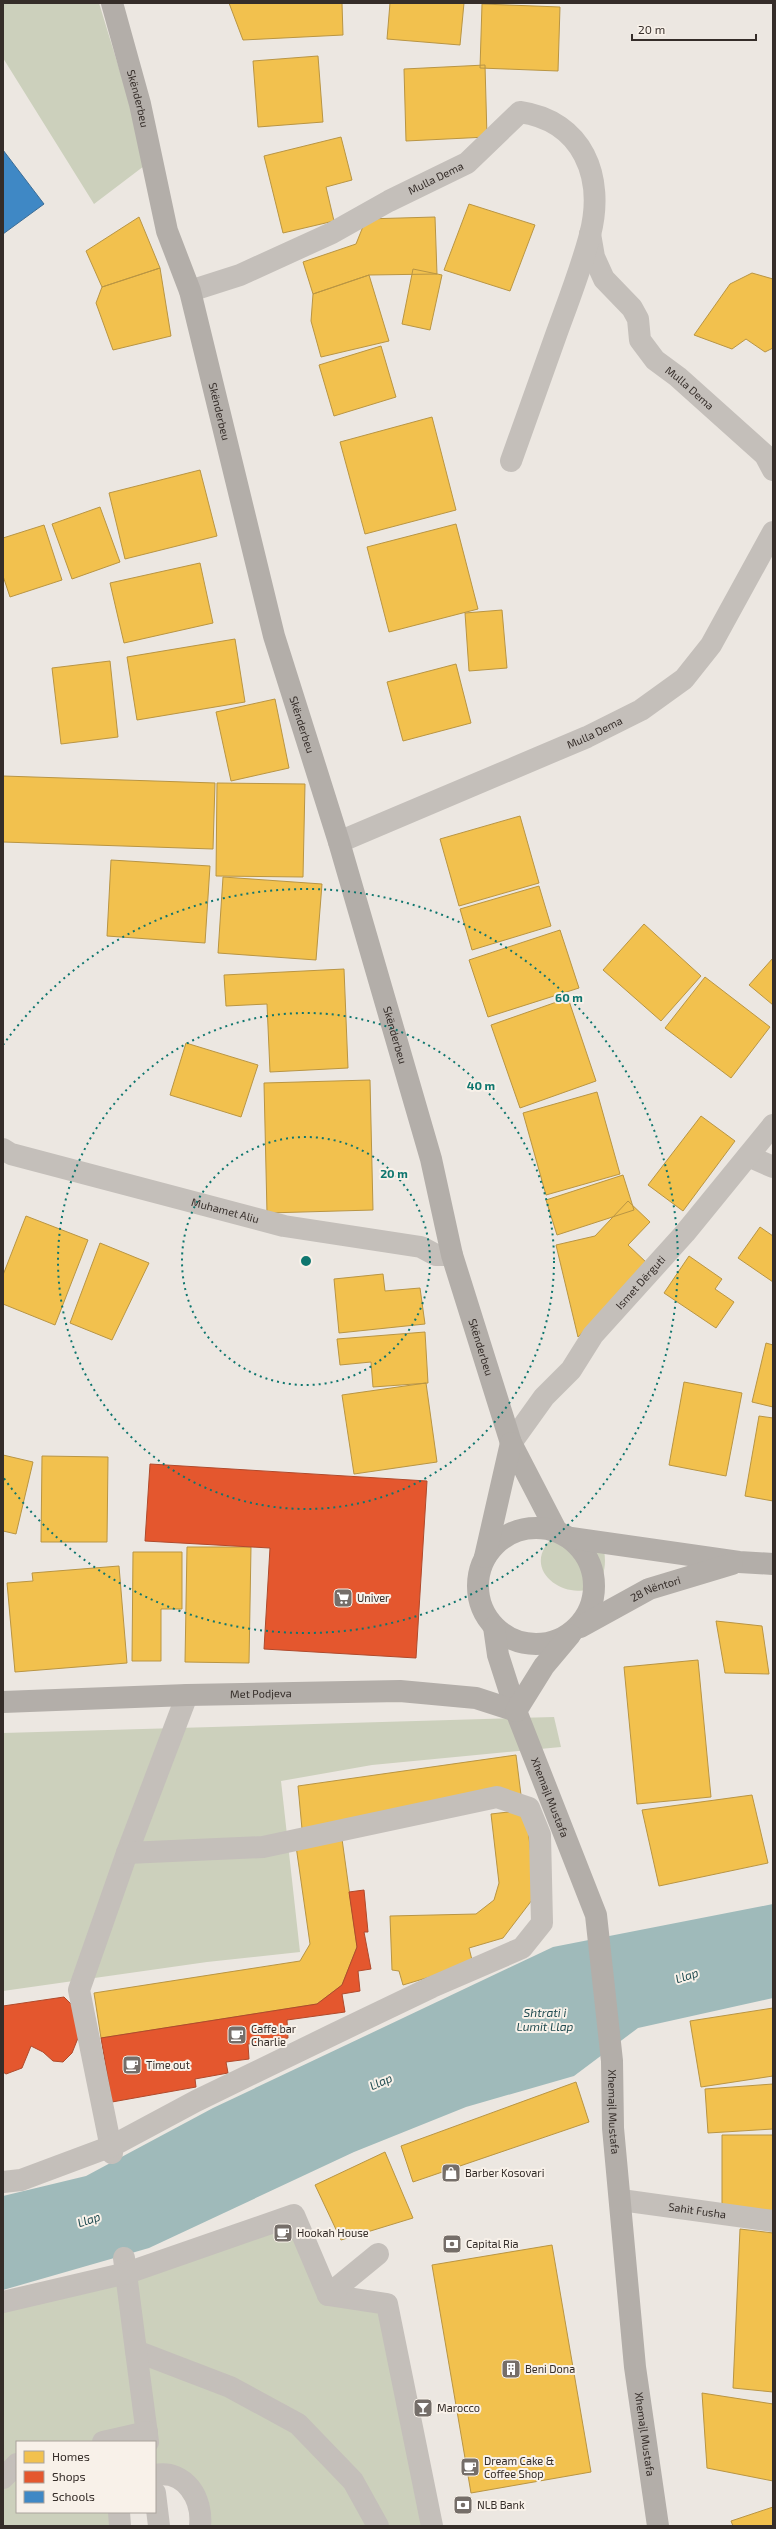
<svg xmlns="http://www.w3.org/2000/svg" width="776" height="2529" viewBox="0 0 776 2529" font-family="'Exo 2',sans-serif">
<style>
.green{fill:#ccd0bc}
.water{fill:#9fbaba}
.homes{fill:#f2c14e;stroke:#b99543}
.shops{fill:#e4572e;stroke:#b04a2c}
.schools{fill:#3f88c5;stroke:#3c6d96}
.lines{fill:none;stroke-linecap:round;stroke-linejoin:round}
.minor{stroke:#c4bfba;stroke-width:22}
.major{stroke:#b3aea9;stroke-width:22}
.ring{fill:none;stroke:#0f766e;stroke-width:2;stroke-dasharray:2 4}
.labels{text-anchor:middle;stroke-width:4;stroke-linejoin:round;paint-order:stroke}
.street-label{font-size:11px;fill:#352d29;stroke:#f8f1e9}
.poi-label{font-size:11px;fill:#352d29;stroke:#f8f1e9;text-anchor:start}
.water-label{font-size:12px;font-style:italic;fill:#224d52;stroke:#f8f1e9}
.centre{fill:#0f766e;stroke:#f8f1e9;stroke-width:2}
.ring-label{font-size:12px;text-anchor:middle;font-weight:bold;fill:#0f766e;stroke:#f8f1e9;stroke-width:4;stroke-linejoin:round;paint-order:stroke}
</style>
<rect width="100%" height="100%" fill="#ece7e1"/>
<path class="green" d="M3 3H99L148 163 94 204 3 58Z
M560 1531 604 1550C617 1627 495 1580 560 1531Z
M554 1717 561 1747 372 1765 281 1781 300 1952 207 1962 3 1991V1733Z
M294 2215 328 2295 387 2304 432 2526H200V2503L155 2475V2442H17V2462L3 2465V2303Z
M17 2464V2512H119L120 2526H3V2478Z"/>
<path class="water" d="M773 1904V1998L638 2028 574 2076 466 2107 354 2152 149 2248 3 2290V2196L86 2176 213 2108 553 1947Z"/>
<path class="homes" d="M229 3H342L343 35 243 40Z
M390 3H464L460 45 387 39Z
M482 4 560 7 558 71 480 68Z
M318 56 323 122 258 127 253 61Z
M485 65 487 137 406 141 404 69Z
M341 137 352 180 326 187 334 221 283 233 264 156Z
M469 204 535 225 510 291 444 270Z
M139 217 160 268 102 287 86 251Z
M435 217 437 274 369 275 313 294 303 262 356 244 366 219Z
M160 268 171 336 113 350 96 303 102 287Z
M413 269 442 275 430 330 402 324Z
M752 273 773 279V348L765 352 746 339 732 349 694 335 730 284Z
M369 275 389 341 321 357 311 321 313 294Z
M381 346 396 397 334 416 319 365Z
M432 417 456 510 365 534 340 442Z
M200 470 217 536 125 559 109 493Z
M100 507 120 562 72 579 52 524Z
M456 524 478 609 389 632 367 547Z
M44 525 62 580 10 597 3 576V538Z
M200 563 213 623 124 643 110 583Z
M502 610 507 668 469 671 465 613Z
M235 639 245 702 137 720 127 657Z
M110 661 118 737 61 744 52 668Z
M456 664 471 723 403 741 387 682Z
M275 699 289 768 231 781 216 712Z
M3 776 215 783 213 849 3 842Z
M217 783 305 784 303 877 216 876Z
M520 816 539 883 459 906 440 839Z
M111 860 210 866 205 943 107 936Z
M223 877 322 884 316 960 218 953Z
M539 886 551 926 472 950 460 909Z
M644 924 701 976 661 1021 603 970Z
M560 930 579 988 488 1017 469 960Z
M773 958V1005L749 985Z
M344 969 348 1068 270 1072 267 1004 226 1006 224 975Z
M705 977 770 1027 731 1078 665 1028Z
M568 998 596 1081 520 1108 491 1025Z
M186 1043 258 1065 241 1117 170 1095Z
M370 1080 373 1210 267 1213 264 1083Z
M597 1092 620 1174 546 1195 523 1113Z
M701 1116 735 1141 683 1211 648 1185Z
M623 1175 634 1210 557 1235 546 1200Z
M628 1201 650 1222 628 1245 648 1264 578 1337 556 1245 595 1236Z
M26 1216 88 1240 55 1325 3 1304V1275Z
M760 1227 773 1236V1282L738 1258Z
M100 1243 149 1263 112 1340 70 1323Z
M689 1256 722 1279 715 1289 734 1302 716 1328 664 1293Z
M383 1274 385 1291 420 1288 425 1324 339 1333 334 1279Z
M425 1332 428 1383 373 1387 371 1362 340 1365 337 1339Z
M766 1343 773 1345V1407L752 1402Z
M684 1382 742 1393 726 1476 669 1465Z
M426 1383 437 1462 354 1474 342 1395Z
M759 1416 773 1418V1501L745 1496Z
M3 1455 33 1462 16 1534 3 1531Z
M42 1456 108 1457 107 1542H41Z
M187 1547H251L249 1663 185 1662Z
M133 1552H182V1609H161V1661H132Z
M119 1566 127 1663 15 1672 7 1583 33 1581 32 1573Z
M716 1621 762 1626 769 1674 725 1673Z
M698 1660 711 1797 637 1804 624 1667Z
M516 1755 521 1795 302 1829 298 1786Z
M752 1795 768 1863 659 1886 642 1810Z
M526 1810 534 1883 532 1900 503 1938 469 1948 473 1964 403 1985 399 1971 392 1970 390 1916 476 1914 494 1900 499 1883 491 1814Z
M342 1839 357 1947 342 1985 317 2004 101 2038 94 1993 300 1961 310 1944 296 1846Z
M773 2008V2076L701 2087 690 2021Z
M576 2082 589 2122 413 2182 401 2146Z
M773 2084V2129L708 2133 705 2089Z
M722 2135H773V2211L722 2207Z
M385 2152 413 2218 341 2240 315 2185Z
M740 2229 773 2233V2392L733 2388Z
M552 2245 591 2472 471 2493 432 2265Z
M702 2393 773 2404V2481L707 2468Z
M773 2507V2526H733L731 2521Z"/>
<path class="shops" d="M150 1464 427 1481 416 1658 264 1649 270 1548 145 1541Z
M364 1890 368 1932H364L371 1969 358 1971 360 1991 342 1994 345 2012 287 2020 288 2038 248 2044 249 2059 226 2062 228 2073 195 2079 196 2087 112 2102 101 2038 317 2004 342 1985 357 1947 349 1892Z
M64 1997 76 2009 80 2033 72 2053 63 2062 53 2061 43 2052 31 2046 22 2068 6 2074 3 2072V2006Z"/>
<path class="schools" d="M3 150 44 204 3 234Z"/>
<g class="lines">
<g class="minor">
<path id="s1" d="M590 234 594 257 604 279 632 308 638 319 640 340 655 360 678 377 765 455 773 470"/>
<path id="s2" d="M190 291 240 275 332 233 389 201 467 163 520 112C583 121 605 177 590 235 581 269 568 302 556 335 541 377 526 419 511 461"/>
<path id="s3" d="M339 842 587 737 641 710 684 679 711 645 773 532"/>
<path id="s4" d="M3 1149 11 1154 284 1226 421 1247 436 1255H452"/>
<path d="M748 1156 773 1167"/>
<path id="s5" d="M511 1443 544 1397 571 1370 593 1335 685 1233 773 1125"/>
<path d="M112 2153 79 1990 127 1853 187 1695"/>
<path d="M3 2182 21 2180 112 2146 196 2101 332 2035 432 1987 522 1948 542 1923 540 1835 529 1808 497 1797 263 1847 127 1853"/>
<path id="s6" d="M621 2200 773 2221"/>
<path d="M124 2258 136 2351 230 2387 298 2424 353 2481 378 2526"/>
<path d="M328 2295 387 2304 432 2526"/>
<path d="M3 2302 127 2273 294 2215 328 2295 378 2254"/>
<path d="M136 2351 148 2442"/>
<path d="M103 2442 147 2432"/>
<path d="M155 2475C186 2469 203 2500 200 2526"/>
<path d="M3 2478 17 2464"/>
<path d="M155 2493 159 2526"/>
<path d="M119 2512 120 2526"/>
</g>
<g class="major">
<path id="s7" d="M112 3 140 104 167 231 190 291 274 636 339 842 431 1159 452 1255 511 1443 556 1530"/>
<circle cx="536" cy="1586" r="58"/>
<path d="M571 1538 739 1562 773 1564"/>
<path d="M485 1557 511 1443"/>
<path id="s8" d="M494 1627 498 1655 516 1711 596 1915 612 2061 613 2128 635 2367 658 2526"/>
<path id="s9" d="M580 1627 649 1589 732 1564"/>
<path id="s10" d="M3 1702 187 1695 400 1691 476 1698 516 1711"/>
<path d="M516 1711 544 1666 570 1635"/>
</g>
</g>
<g class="ring">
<circle cx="306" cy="1261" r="124"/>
<circle cx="306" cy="1261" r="248"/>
<path d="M3 1045A372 372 0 1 1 3 1477"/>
</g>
<defs>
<g id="supermarket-square" transform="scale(1)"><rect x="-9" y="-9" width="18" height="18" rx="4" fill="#756e69" stroke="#f8f1e9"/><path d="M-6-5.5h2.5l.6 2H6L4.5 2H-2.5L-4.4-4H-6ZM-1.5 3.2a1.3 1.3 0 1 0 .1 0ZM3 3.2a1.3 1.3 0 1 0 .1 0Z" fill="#fff"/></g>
<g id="cafe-square" transform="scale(1)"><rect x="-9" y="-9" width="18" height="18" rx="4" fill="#756e69" stroke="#f8f1e9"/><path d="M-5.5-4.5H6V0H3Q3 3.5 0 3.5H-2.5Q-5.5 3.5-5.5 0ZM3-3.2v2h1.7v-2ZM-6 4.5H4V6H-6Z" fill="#fff"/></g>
<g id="shop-square" transform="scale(1)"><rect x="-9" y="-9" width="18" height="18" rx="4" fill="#756e69" stroke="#f8f1e9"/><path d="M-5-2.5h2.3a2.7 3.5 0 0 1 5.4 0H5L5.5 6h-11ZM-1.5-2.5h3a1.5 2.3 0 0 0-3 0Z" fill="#fff"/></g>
<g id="bank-square" transform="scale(1)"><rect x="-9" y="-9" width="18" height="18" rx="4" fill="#756e69" stroke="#f8f1e9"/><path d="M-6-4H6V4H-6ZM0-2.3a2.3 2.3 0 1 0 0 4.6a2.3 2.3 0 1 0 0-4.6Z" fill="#fff"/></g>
<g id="building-square" transform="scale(1)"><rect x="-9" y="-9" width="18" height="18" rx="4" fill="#756e69" stroke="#f8f1e9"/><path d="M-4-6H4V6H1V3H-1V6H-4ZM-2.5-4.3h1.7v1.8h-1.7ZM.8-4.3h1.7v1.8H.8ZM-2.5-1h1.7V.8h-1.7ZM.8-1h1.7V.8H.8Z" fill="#fff"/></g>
<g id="bar-square" transform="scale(1)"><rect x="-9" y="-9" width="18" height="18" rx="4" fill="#756e69" stroke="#f8f1e9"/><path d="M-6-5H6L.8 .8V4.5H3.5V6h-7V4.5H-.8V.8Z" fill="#fff"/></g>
</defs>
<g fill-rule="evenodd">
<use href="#supermarket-square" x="343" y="1598"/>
<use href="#cafe-square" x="237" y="2035"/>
<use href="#cafe-square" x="132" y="2065"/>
<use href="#shop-square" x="451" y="2173"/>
<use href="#cafe-square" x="283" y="2233"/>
<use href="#bank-square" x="452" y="2244"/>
<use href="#building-square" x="511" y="2369"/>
<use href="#bar-square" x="423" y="2408"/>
<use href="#cafe-square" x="470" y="2467"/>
<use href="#bank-square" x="463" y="2505"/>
</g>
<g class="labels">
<g class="street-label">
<text dy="4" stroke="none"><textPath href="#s7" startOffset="99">Skënderbeu</textPath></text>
<text dy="4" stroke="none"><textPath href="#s2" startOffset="271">Mulla Dema</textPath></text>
<text dy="4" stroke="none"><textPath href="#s1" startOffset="191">Mulla Dema</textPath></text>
<text dy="4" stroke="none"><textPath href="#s7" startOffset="423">Skënderbeu</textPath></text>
<text dy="4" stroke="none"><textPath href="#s7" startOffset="747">Skënderbeu</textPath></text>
<text dy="4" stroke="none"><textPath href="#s3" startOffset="278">Mulla Dema</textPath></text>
<text dy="4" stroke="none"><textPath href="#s7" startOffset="1071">Skënderbeu</textPath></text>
<text dy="4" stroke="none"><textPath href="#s4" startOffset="231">Muhamet Aliu</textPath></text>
<text dy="4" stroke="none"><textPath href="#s5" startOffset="207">Ismet Dërguti</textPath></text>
<text dy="4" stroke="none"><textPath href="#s7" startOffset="1395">Skënderbeu</textPath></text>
<text dy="4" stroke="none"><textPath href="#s9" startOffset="85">28 Nëntori</textPath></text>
<text dy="4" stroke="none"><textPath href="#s10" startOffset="258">Met Podjeva</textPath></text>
<text dy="4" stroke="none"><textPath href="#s8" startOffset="180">Xhemajl Mustafa</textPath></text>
<text dy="4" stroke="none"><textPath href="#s8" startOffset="504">Xhemajl Mustafa</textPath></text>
<text dy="4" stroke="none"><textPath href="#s6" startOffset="77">Sahit Fusha</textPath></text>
<text dy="4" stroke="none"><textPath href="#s8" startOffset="828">Xhemajl Mustafa</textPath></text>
</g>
<g class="poi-label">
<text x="357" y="1602">Univer</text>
<text x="251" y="2033">Caffe bar<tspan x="251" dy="13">Charlie</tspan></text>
<text x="146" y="2069">Time out</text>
<text x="465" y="2177">Barber Kosovari</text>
<text x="297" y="2237">Hookah House</text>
<text x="466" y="2248">Capital Ria</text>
<text x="525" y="2373">Beni Dona</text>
<text x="437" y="2412">Marocco</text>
<text x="484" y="2465">Dream Cake &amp;<tspan x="484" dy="13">Coffee Shop</tspan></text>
<text x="477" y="2509">NLB Bank</text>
</g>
<g class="water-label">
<text transform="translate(687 1976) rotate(-18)" y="4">Llap</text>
<text x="545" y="2017">Shtrati i<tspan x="545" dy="14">Lumit Llap</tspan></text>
<text transform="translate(381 2082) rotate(-24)" y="4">Llap</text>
<text transform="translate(89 2220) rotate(-19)" y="4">Llap</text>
</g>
</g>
<circle cx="306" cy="1261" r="6" class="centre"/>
<g class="ring-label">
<text x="569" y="1002">60 m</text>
<text x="481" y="1090">40 m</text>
<text x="394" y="1178">20 m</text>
</g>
<rect width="776" height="2529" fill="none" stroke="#352d29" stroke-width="8"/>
<rect x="16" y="2441" width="140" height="72" fill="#f8f1e9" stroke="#aaa39c"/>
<rect x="24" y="2451" width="20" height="12" fill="#f2c14e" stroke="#aaa39c"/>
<text x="52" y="2461" font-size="12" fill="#352d29">Homes</text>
<rect x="24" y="2471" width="20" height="12" fill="#e4572e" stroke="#aaa39c"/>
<text x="52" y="2481" font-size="12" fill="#352d29">Shops</text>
<rect x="24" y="2491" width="20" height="12" fill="#3f88c5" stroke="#aaa39c"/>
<text x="52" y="2501" font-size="12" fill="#352d29">Schools</text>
<path d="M632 34v6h124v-6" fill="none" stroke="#352d29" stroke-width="2"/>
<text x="638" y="34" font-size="12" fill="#352d29" stroke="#f8f1e9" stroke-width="3" paint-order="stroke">20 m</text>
</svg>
